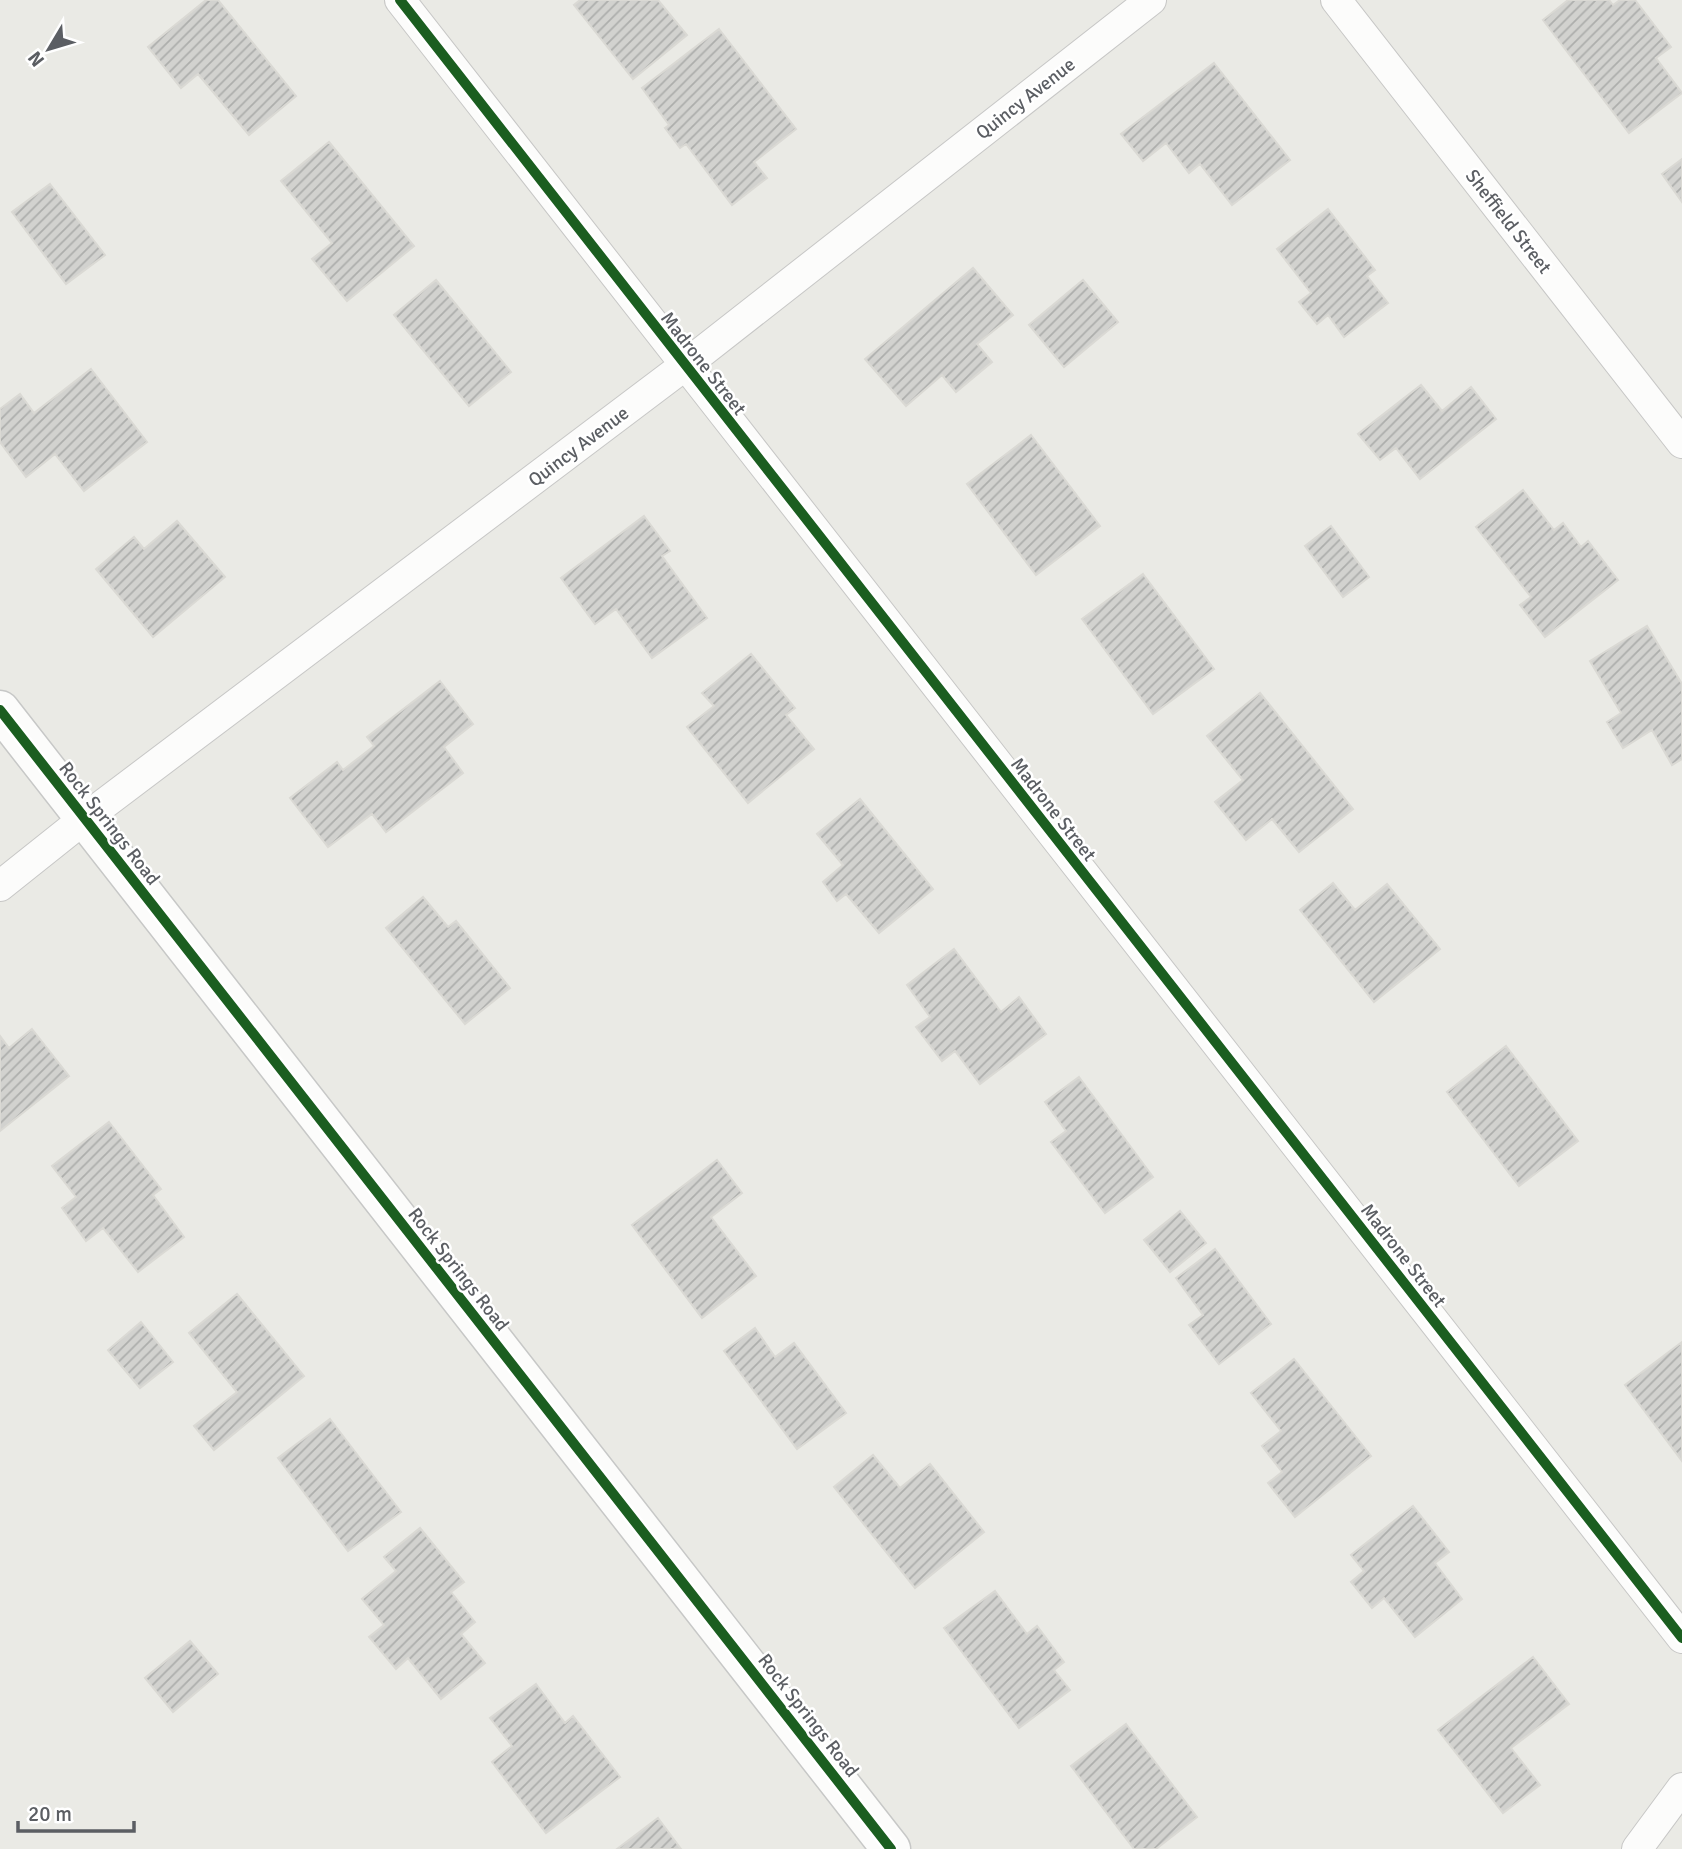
<svg xmlns="http://www.w3.org/2000/svg" width="1682" height="1849" viewBox="0 0 1682 1849" font-family="Signika,sans-serif">
<style>
.building{fill:url(#building-hatch);stroke:#dad9d4;stroke-width:2}
.lines{fill:none;stroke-linecap:round;stroke-linejoin:round}
.street-casing{stroke:#c7c7c6;stroke-width:32}
.secondary-casing{stroke:#c7c8c7;stroke-width:41}
.street{stroke:#fcfcfb;stroke-width:30}
.secondary{stroke:#fcfcfb;stroke-width:38}
.cycleway-casing{stroke:#fff;stroke-width:15}
.cycleway{stroke:#1b5e20;stroke-width:10}
.labels{text-anchor:middle;stroke-width:5;stroke-linejoin:round;paint-order:stroke}
.street-label{font-size:19px;fill:#5b5e63;stroke:#fff}
</style>
<defs>
<pattern id="building-hatch" width="6" height="6" patternUnits="userSpaceOnUse" patternTransform="scale(1.75)"><rect width="6" height="6" fill="#d2d2cf"/><path d="M-1 1l2-2M0 6l6-6M5 7l2-2" fill="none" stroke="#adaeac"/></pattern>
</defs>
<rect width="100%" height="100%" fill="#eaeae5"/>
<path class="building" d="M206 0H218L296 96 249 135 198 74 181 88 148 47Z
M580 0H658L687 35 633 79 574 5Z
M1568 0H1609L1613 5 1620 0H1635L1671 47 1656 58 1682 93 1629 133 1543 20Z
M719 29 796 129 754 162 767 178 732 205 686 144 680 148 665 128 669 125 642 88Z
M1214 63 1290 160 1232 205 1200 164 1189 173 1166 143 1143 161 1121 134Z
M329 142 414 246 347 301 312 259 332 243 281 181Z
M1682 159V202L1662 174Z
M50 184 105 255 66 284 12 212Z
M1328 209 1375 270 1367 276 1388 303 1344 337 1328 315 1317 324 1299 302 1311 293 1277 249Z
M973 268 1013 315 977 344 992 362 956 392 942 375 906 406 865 359Z
M436 280 511 372 469 406 394 315Z
M1083 280 1118 322 1064 367 1029 325Z
M91 369 147 442 84 491 55 454 26 477 0 442V409L20 394 34 413Z
M1421 385 1442 411 1471 387 1496 419 1420 479 1396 448 1380 460 1358 434Z
M1031 435 1100 526 1036 575 967 484Z
M1523 490 1554 530 1563 523 1581 547 1588 541 1618 580 1545 637 1520 605 1531 597 1476 527Z
M644 516 670 551 662 556 707 618 652 658 616 609 595 624 561 578Z
M177 521 225 577 153 637 96 569 134 537 144 549Z
M1331 526 1369 577 1343 597 1305 546Z
M1143 574 1214 669 1153 714 1082 619Z
M1647 626 1682 684V759L1672 765 1652 730 1623 748 1607 722 1621 713 1590 661Z
M751 654 795 708 786 715 814 749 748 803 687 727 714 706 702 693Z
M440 681 473 724 444 747 463 773 386 832 372 814 328 847 290 798 337 762 343 770 374 746 367 737Z
M1260 693 1353 809 1299 852 1272 819 1246 840 1215 802 1243 780 1207 736Z
M860 799 933 889 879 933 846 894 837 901 823 882 843 865 817 834Z
M1333 883 1355 910 1387 884 1440 949 1374 1002 1300 910Z
M423 897 448 927 456 921 510 988 465 1024 386 928Z
M954 949 1001 1012 1019 997 1046 1034 980 1084 955 1051 942 1061 916 1027 930 1017 907 985Z
M32 1029 69 1076 0 1131V1036L9 1048Z
M1506 1046 1578 1141 1519 1186 1447 1092Z
M1079 1077 1153 1177 1105 1213 1051 1142 1066 1131 1045 1102Z
M109 1122 161 1189 153 1195 184 1237 138 1272 103 1228 86 1241 62 1208 76 1197 52 1166Z
M717 1160 742 1193 711 1217 756 1276 702 1318 632 1225Z
M1180 1211 1206 1243 1170 1272 1144 1240Z
M1215 1249 1271 1324 1219 1364 1189 1325 1203 1315 1176 1278Z
M237 1294 304 1376 214 1450 194 1426 237 1392 189 1333Z
M141 1322 173 1362 140 1388 108 1350Z
M755 1328 775 1357 794 1343 846 1413 797 1449 724 1351Z
M1682 1342V1461L1625 1385Z
M1294 1359 1371 1456 1295 1517 1268 1483 1282 1472 1262 1446 1281 1431 1251 1393Z
M330 1419 401 1512 348 1551 278 1458Z
M873 1455 900 1488 930 1464 984 1532 915 1588 834 1487Z
M1413 1506 1449 1552 1435 1563 1462 1599 1415 1637 1384 1598 1372 1608 1351 1582 1364 1571 1351 1555Z
M420 1528 464 1582 451 1592 475 1622 461 1634 485 1663 441 1699 408 1658 396 1669 369 1637 384 1625 362 1599 396 1571 384 1557Z
M995 1591 1027 1634 1037 1626 1064 1662 1054 1670 1070 1690 1019 1728 944 1628Z
M190 1641 218 1674 173 1712 145 1678Z
M1533 1657 1569 1704 1511 1748 1540 1785 1503 1813 1438 1730Z
M536 1684 565 1723 573 1716 620 1777 546 1833 492 1762 512 1746 490 1718Z
M1126 1724 1197 1817 1156 1849H1134L1071 1766Z
M658 1818 681 1849H617Z"/>
<g class="lines">
<g class="street-casing">
<path id="street" d="M400 0 1682 1638
M1336 0 1682 443
M0 886 84 819 684 366 1151 0
M1637 1849 1682 1788"/>
</g>
<g class="secondary-casing">
<path id="secondary" d="M0 710 891 1849"/>
</g>
<use href="#street" class="street"/>
<use href="#secondary" class="secondary"/>
<g class="cycleway-casing">
<path id="cycleway" d="M400 0 1682 1638
M0 710 891 1849"/>
</g>
<use href="#cycleway" class="cycleway"/>
</g>
<g class="labels">
<g class="street-label">
<text transform="translate(1025 98) rotate(-38)" y="7">Quincy Avenue</text>
<text transform="translate(1509 221) rotate(52)" y="7">Sheffield Street</text>
<text transform="translate(704 363) rotate(52)" y="7">Madrone Street</text>
<text transform="translate(578 446) rotate(-37)" y="7">Quincy Avenue</text>
<text transform="translate(1054 809) rotate(52)" y="7">Madrone Street</text>
<text transform="translate(110 823) rotate(52)" y="7">Rock Springs Road</text>
<text transform="translate(1404 1255) rotate(52)" y="7">Madrone Street</text>
<text transform="translate(459 1269) rotate(52)" y="7">Rock Springs Road</text>
<text transform="translate(809 1715) rotate(52)" y="7">Rock Springs Road</text>
</g>
</g>
<g transform="translate(49 49) rotate(232)" stroke="#ffffff" stroke-width="5" paint-order="stroke">
<path d="M0-5L12 26L0 18L-12 26Z" fill="#5b5e63"/>
<text y="-10" font-size="19" font-weight="bold" text-anchor="middle" fill="#5b5e63">N</text>
</g>
<path d="M18 1821v10h116v-10" fill="none" stroke="#5b5e63" stroke-width="3.5"/>
<text x="28" y="1821" font-size="21" fill="#5b5e63" stroke="#ffffff" stroke-width="5" paint-order="stroke">20 m</text>
</svg>
